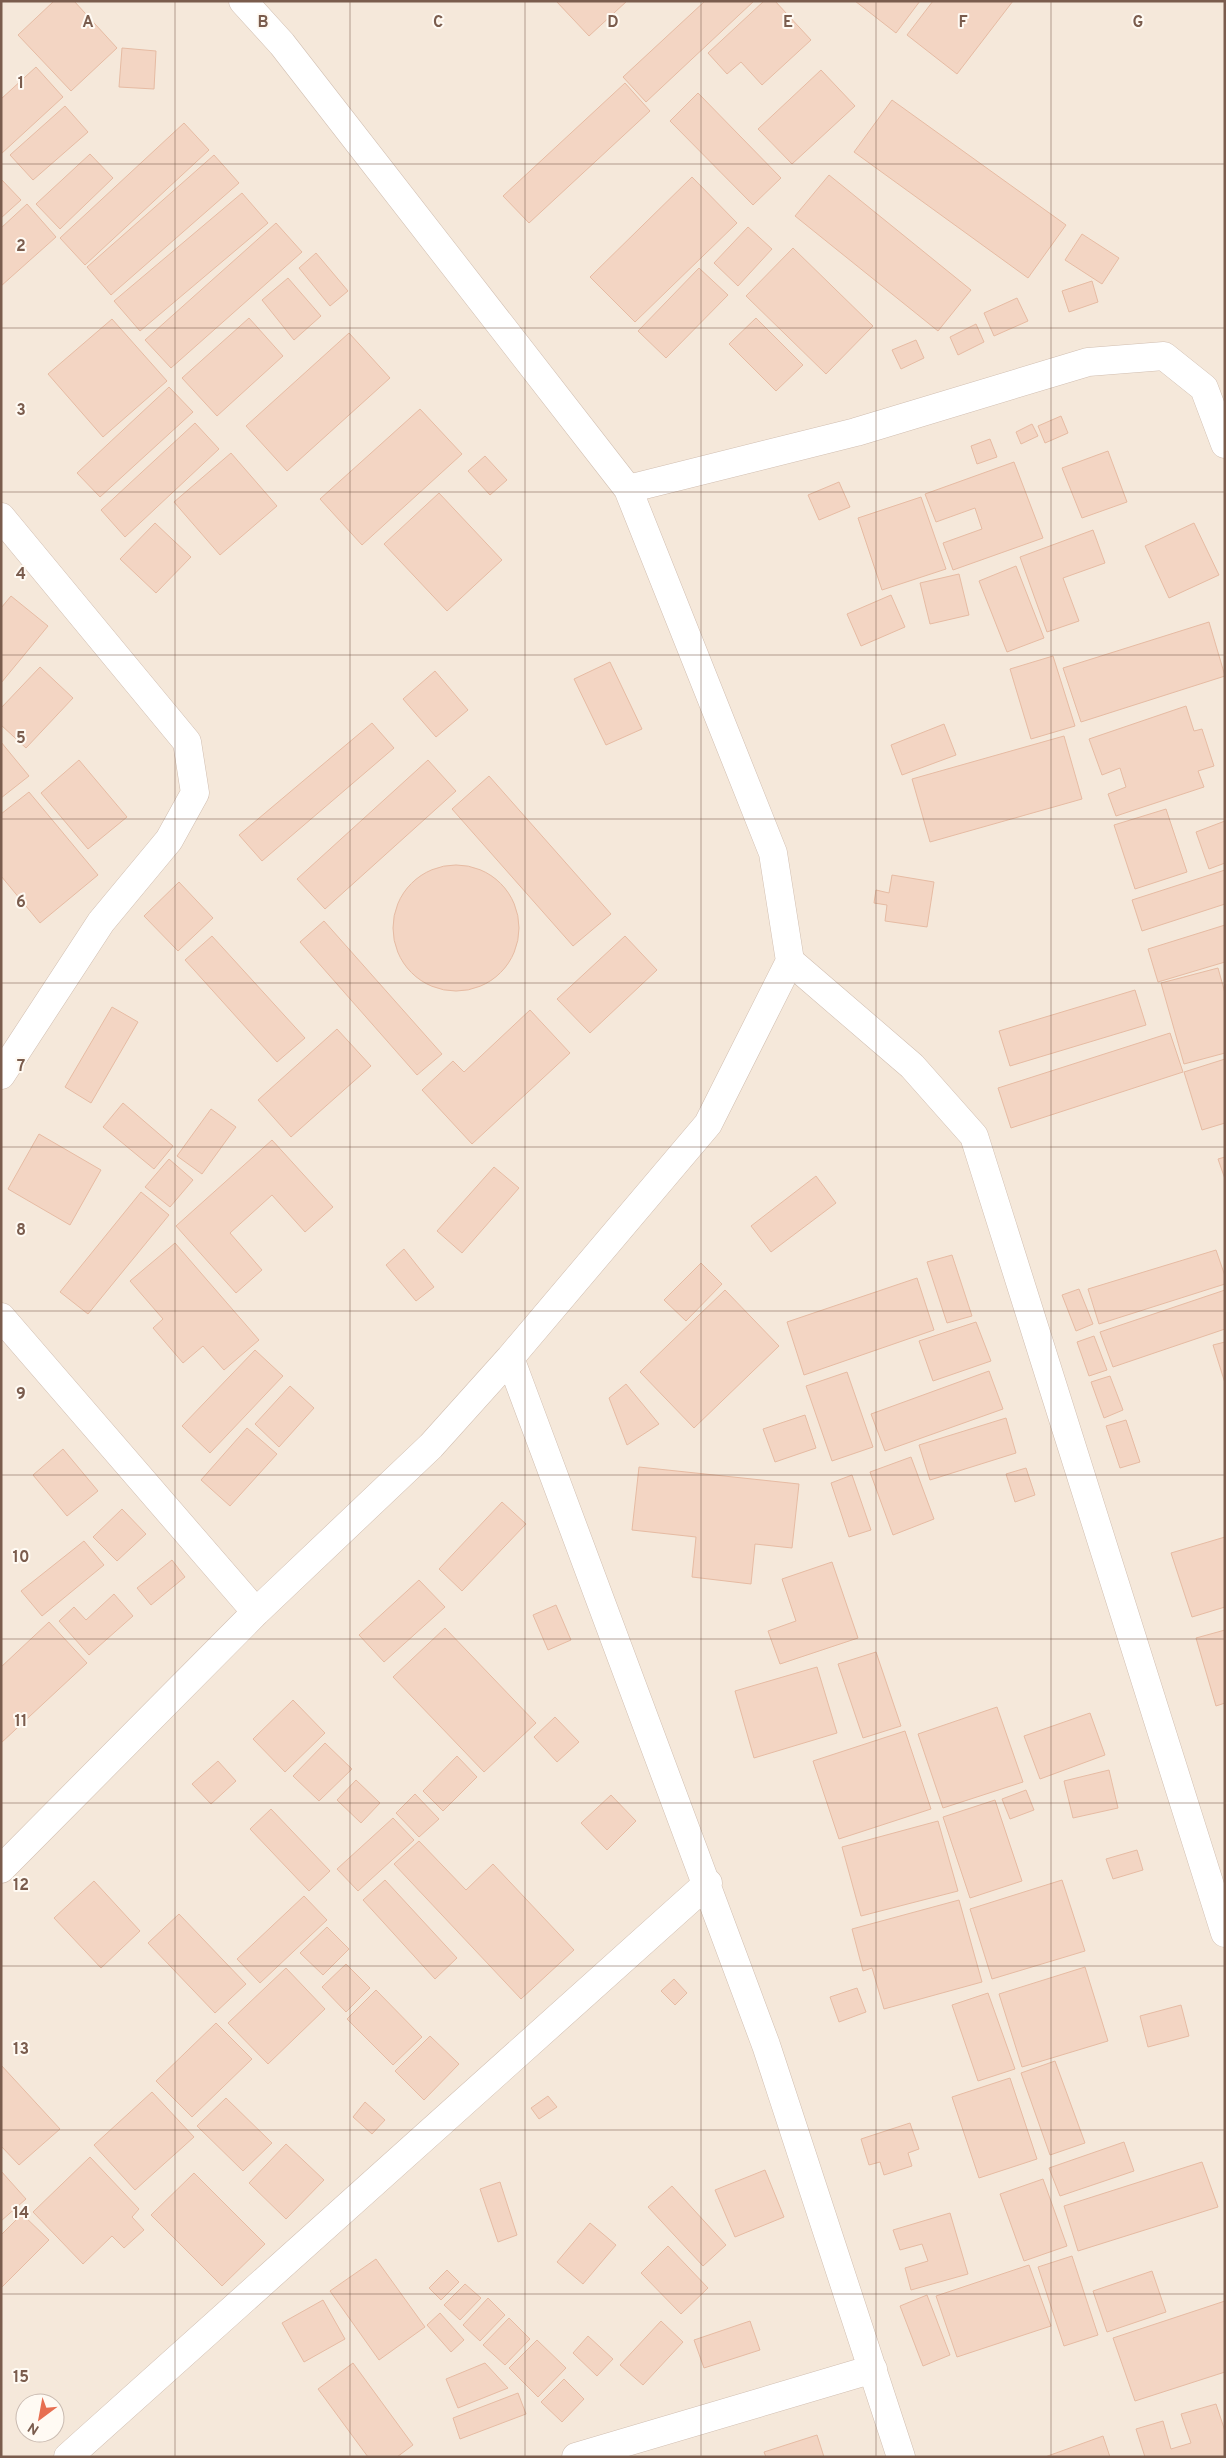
<svg xmlns="http://www.w3.org/2000/svg" width="1226" height="2458" viewBox="0 0 1226 2458" font-family="Overpass,sans-serif">
<style>
.residential{fill:#f5e8da;fill-rule:evenodd}
.building{fill:#f3d5c3;stroke:#e6bba3}
.lines{fill:none;stroke-linecap:round;stroke-linejoin:round}
.minor-casing{stroke:#d1beb0;stroke-width:29}
.minor{stroke:#fff;stroke-width:28}
.grid{fill:none;stroke:#7a5c4d;stroke-width:1;stroke-opacity:0.55}
.grid-label{font-size:16px;text-anchor:middle;font-weight:bold;fill:#7a5c4d;stroke:#fffaf3;stroke-width:4;stroke-linejoin:round;paint-order:stroke}
</style>
<rect width="100%" height="100%" fill="#fdf6ec"/>
<path class="residential" d="M1 1H1225V2457H1ZM25 2403H55V2433H25Z"/>
<path class="building" d="M54 1H74L117 48 71 91 18 35Z
M556 1H627L589 36Z
M705 1H754L646 102 623 77Z
M764 1H775L811 40 762 85 741 62 727 74 708 53Z
M855 1H920L896 33Z
M933 1H1013L957 74 907 35Z
M122 48 156 51 154 89 119 87Z
M36 67 63 97 1 154V99Z
M821 70 855 106 792 164 758 129Z
M625 83 650 111 529 223 503 196Z
M698 93 781 178 753 205 670 121Z
M892 100 1066 225 1028 278 854 152Z
M65 106 88 132 33 180 10 155Z
M184 123 209 150 85 265 60 238Z
M90 154 113 178 60 229 36 204Z
M214 155 239 183 111 295 87 267Z
M829 175 971 290 938 331 795 216Z
M692 177 737 223 635 322 590 277Z
M1 179 21 200 1 218Z
M242 193 268 223 140 331 114 301Z
M27 204 56 237 1 286V228Z
M276 223 302 252 171 368 145 340Z
M748 227 772 249 738 286 714 263Z
M1082 234 1119 258 1102 284 1065 260Z
M793 248 873 326 826 374 746 296Z
M316 253 348 291 330 306 299 268Z
M699 268 728 295 666 358 638 331Z
M288 278 321 316 294 340 262 300Z
M1092 281 1098 302 1069 312 1062 291Z
M1017 298 1028 321 994 336 984 313Z
M249 318 283 356 217 416 182 378Z
M756 318 803 365 776 391 729 344Z
M112 319 167 381 103 437 48 374Z
M976 324 984 342 958 355 950 337Z
M349 333 390 378 287 471 246 426Z
M916 340 924 358 901 369 892 350Z
M169 387 193 412 100 497 77 473Z
M420 409 462 454 362 545 320 499Z
M1061 416 1068 433 1045 443 1038 426Z
M195 423 219 449 125 537 101 510Z
M1032 424 1038 436 1021 444 1016 432Z
M990 439 997 457 977 464 971 446Z
M1108 451 1127 502 1082 518 1062 468Z
M231 453 277 506 220 555 174 502Z
M485 456 507 480 490 495 468 471Z
M1014 462 1043 538 953 570 943 543 982 529 975 508 936 522 925 494Z
M839 482 850 507 819 520 808 495Z
M439 493 502 560 447 611 384 544Z
M921 497 946 569 882 590 858 518Z
M155 523 191 557 156 593 120 559Z
M1194 523 1219 575 1169 598 1145 546Z
M1093 530 1105 563 1063 578 1079 621 1047 632 1020 557Z
M1016 566 1044 638 1007 652 979 581Z
M959 574 969 615 930 624 920 583Z
M891 595 905 627 861 646 847 614Z
M11 596 48 626 1 683V608Z
M1209 622 1225 676 1081 722 1063 668Z
M1053 656 1075 726 1031 739 1010 669Z
M610 662 642 729 606 745 574 679Z
M40 667 73 698 26 748 1 725V708Z
M435 671 468 710 436 737 403 699Z
M1186 706 1194 731 1202 729 1214 766 1198 771 1204 787 1116 816 1108 794 1126 787 1120 768 1102 775 1089 739Z
M372 723 394 748 262 861 239 835Z
M944 724 956 755 902 775 891 745Z
M1064 736 1082 799 930 842 912 779Z
M1 742 29 776 1 798Z
M79 760 127 817 88 849 41 793Z
M428 760 456 791 325 909 297 879Z
M489 776 611 914 573 946 452 809Z
M29 792 98 875 40 923 1 876V814Z
M1166 809 1187 872 1135 889 1114 825Z
M1225 821V863L1209 869 1196 832Z
M393 928a63 63 0 1 1 126 0a63 63 0 1 1-126 0Z
M1225 870V904L1142 931 1132 900Z
M892 875 934 882 927 927 885 921 887 905 874 903 876 890 889 893Z
M179 882 213 918 178 951 144 916Z
M324 921 442 1054 417 1075 300 942Z
M1225 925V962L1158 982 1148 949Z
M212 936 305 1038 277 1062 185 960Z
M625 936 657 970 590 1033 557 999Z
M1218 968 1225 993V1053L1184 1064 1161 983Z
M1135 990 1146 1025 1010 1066 999 1031Z
M112 1007 138 1022 91 1103 65 1087Z
M530 1010 570 1053 472 1144 422 1090 453 1061 464 1072Z
M337 1029 371 1066 291 1137 258 1100Z
M1170 1033 1183 1072 1011 1128 998 1088Z
M1225 1059V1123L1202 1130 1184 1072Z
M123 1103 173 1146 154 1169 103 1127Z
M211 1109 236 1127 202 1174 177 1156Z
M39 1134 101 1170 70 1225 8 1189Z
M272 1140 333 1207 305 1232 272 1195 230 1233 262 1270 236 1293 176 1226Z
M1225 1157V1179L1218 1159Z
M169 1159 193 1180 170 1207 145 1187Z
M494 1167 519 1188 462 1253 437 1231Z
M816 1176 836 1203 771 1252 751 1226Z
M141 1192 169 1215 88 1314 60 1292Z
M175 1243 259 1340 224 1370 203 1346 183 1363 153 1328 163 1319 130 1281Z
M404 1249 434 1287 416 1301 386 1265Z
M1216 1250 1225 1276V1284L1099 1324 1088 1289Z
M952 1255 972 1316 947 1323 927 1262Z
M701 1263 722 1284 686 1321 664 1300Z
M917 1278 934 1330 804 1375 787 1322Z
M1079 1289 1093 1324 1076 1331 1062 1295Z
M725 1290 779 1346 694 1428 640 1372Z
M1225 1290V1329L1113 1367 1100 1332Z
M976 1322 991 1361 933 1381 919 1341Z
M1094 1336 1107 1370 1089 1376 1077 1342Z
M1225 1342V1383L1213 1345Z
M255 1350 283 1376 210 1453 182 1426Z
M989 1371 1003 1409 885 1451 871 1414Z
M847 1372 873 1447 832 1461 806 1386Z
M1110 1376 1123 1410 1104 1418 1091 1382Z
M626 1384 659 1424 627 1445 609 1398Z
M290 1386 314 1408 279 1447 255 1424Z
M805 1415 816 1448 775 1462 763 1429Z
M1006 1418 1016 1453 930 1480 919 1445Z
M1126 1420 1140 1462 1120 1468 1106 1426Z
M247 1428 277 1454 230 1506 201 1480Z
M63 1449 98 1491 67 1516 33 1475Z
M911 1457 934 1519 893 1535 870 1472Z
M639 1467 799 1484 792 1548 755 1544 751 1584 692 1577 696 1537 632 1530Z
M1026 1468 1035 1495 1015 1502 1006 1474Z
M852 1475 871 1530 849 1537 831 1483Z
M502 1502 526 1524 462 1591 439 1569Z
M122 1509 146 1534 117 1561 93 1537Z
M1225 1537V1607L1192 1617 1171 1553Z
M84 1541 104 1565 42 1616 21 1591Z
M172 1560 185 1577 151 1605 137 1588Z
M832 1562 858 1638 780 1664 768 1631 796 1621 782 1579Z
M419 1580 445 1607 384 1662 359 1635Z
M114 1594 133 1616 89 1655 59 1621 74 1607 86 1620Z
M556 1605 571 1640 548 1650 533 1615Z
M49 1622 87 1663 1 1743V1667Z
M445 1628 536 1723 484 1772 393 1677Z
M1225 1630V1703L1216 1706 1196 1638Z
M876 1652 901 1726 863 1738 838 1664Z
M817 1667 837 1733 754 1758 735 1691Z
M293 1700 325 1733 285 1772 253 1739Z
M997 1707 1023 1782 943 1808 918 1734Z
M1090 1713 1105 1755 1040 1779 1024 1736Z
M555 1717 579 1742 557 1762 534 1737Z
M905 1731 931 1809 839 1839 813 1761Z
M325 1743 352 1769 319 1801 293 1776Z
M457 1756 477 1777 443 1811 423 1791Z
M218 1761 236 1781 211 1804 192 1784Z
M1109 1770 1118 1808 1073 1818 1064 1781Z
M356 1780 380 1803 361 1823 337 1800Z
M1026 1790 1034 1810 1010 1819 1002 1799Z
M415 1794 439 1819 419 1837 396 1813Z
M611 1795 636 1821 607 1850 581 1823Z
M995 1800 1022 1881 970 1898 943 1817Z
M271 1809 330 1871 309 1891 250 1829Z
M393 1818 414 1840 358 1891 337 1869Z
M938 1821 958 1891 861 1916 842 1847Z
M419 1841 466 1890 493 1864 574 1950 521 1999 394 1864Z
M1137 1850 1143 1870 1113 1879 1106 1859Z
M385 1880 457 1958 435 1979 363 1900Z
M1062 1880 1085 1951 992 1979 970 1909Z
M94 1881 140 1931 101 1968 54 1918Z
M304 1896 327 1920 260 1983 237 1959Z
M959 1900 982 1982 884 2009 872 1968 863 1971 852 1929Z
M179 1914 246 1984 215 2013 148 1943Z
M327 1927 349 1949 323 1975 300 1953Z
M346 1964 370 1988 346 2012 322 1987Z
M1085 1967 1108 2041 1022 2067 999 1994Z
M286 1968 325 2009 268 2064 228 2023Z
M674 1979 687 1993 675 2005 661 1991Z
M857 1988 866 2012 839 2022 830 1997Z
M376 1990 422 2037 393 2065 347 2019Z
M988 1993 1015 2069 978 2081 952 2005Z
M1181 2005 1189 2036 1148 2047 1140 2016Z
M216 2023 252 2059 192 2117 156 2081Z
M430 2036 459 2064 424 2100 395 2071Z
M1055 2061 1085 2143 1050 2155 1021 2073Z
M1 2065 60 2129 19 2165 1 2146Z
M1010 2078 1037 2159 979 2178 952 2097Z
M152 2092 194 2137 135 2190 94 2145Z
M548 2096 557 2107 539 2119 531 2108Z
M226 2098 272 2143 243 2171 197 2126Z
M365 2102 385 2120 372 2134 353 2117Z
M910 2123 919 2149 908 2153 912 2166 884 2175 880 2162 869 2165 861 2139Z
M1124 2142 1134 2171 1060 2196 1049 2168Z
M286 2144 324 2180 286 2219 249 2183Z
M90 2157 139 2209 132 2217 144 2230 124 2248 112 2236 83 2264 33 2212Z
M1202 2162 1218 2207 1078 2251 1064 2206Z
M765 2170 784 2217 735 2237 715 2190Z
M1 2171 26 2199 1 2221Z
M194 2173 265 2244 222 2286 151 2215Z
M1043 2179 1067 2246 1024 2261 1000 2194Z
M500 2182 517 2235 498 2242 480 2189Z
M672 2186 726 2245 703 2266 648 2207Z
M950 2213 968 2274 911 2290 905 2268 928 2261 922 2244 900 2250 893 2230Z
M22 2214 49 2240 1 2288V2235Z
M590 2223 616 2245 583 2284 557 2262Z
M668 2246 708 2288 681 2314 641 2273Z
M1072 2256 1098 2335 1064 2346 1038 2267Z
M376 2259 425 2327 379 2360 330 2291Z
M1029 2265 1051 2326 957 2357 936 2296Z
M447 2270 459 2282 441 2300 429 2288Z
M1152 2271 1166 2312 1107 2332 1093 2291Z
M465 2284 481 2298 460 2320 444 2305Z
M927 2295 950 2355 923 2366 900 2306Z
M488 2298 505 2315 480 2341 463 2325Z
M323 2300 345 2339 304 2362 282 2323Z
M1225 2301V2372L1135 2401 1113 2338Z
M440 2313 464 2340 451 2352 427 2325Z
M509 2318 530 2339 505 2365 483 2345Z
M661 2321 683 2342 643 2385 620 2365Z
M750 2321 760 2350 704 2368 694 2340Z
M588 2336 613 2359 597 2376 573 2353Z
M537 2340 566 2368 538 2397 509 2368Z
M353 2363 413 2445 397 2457H368L318 2389Z
M485 2363 508 2388 458 2408 446 2379Z
M564 2379 584 2399 562 2422 541 2402Z
M518 2393 526 2414 460 2439 453 2418Z
M1216 2404 1225 2431V2457H1145L1136 2429 1163 2421 1171 2449 1191 2443 1181 2414Z
M817 2435 824 2457H766L764 2452Z
M1103 2436 1110 2457H1045Z"/>
<g class="lines">
<g class="minor-casing">
<path id="minor" d="M628 489 856 432 1088 362 1164 356 1204 388 1225 444
M1 517 187 742 195 793 169 840 101 922 1 1075
M790 961 912 1066 974 1136 1225 1933
M1 1317 256 1612
M510 1358 766 2045 901 2457
M1 1869 256 1612 431 1446 510 1358 708 1124 790 961 773 853 628 489 282 44 243 1
M68 2457 708 1883
M576 2457 873 2369"/>
</g>
<use href="#minor" class="minor"/>
</g>
<path class="grid" d="M175 1V2457M350 1V2457M525 1V2457M701 1V2457M876 1V2457M1051 1V2457M1 164H1225M1 328H1225M1 492H1225M1 655H1225M1 819H1225M1 983H1225M1 1147H1225M1 1311H1225M1 1475H1225M1 1639H1225M1 1803H1225M1 1966H1225M1 2130H1225M1 2294H1225"/>
<g class="grid-label">
<text x="88" y="27">A</text>
<text x="263" y="27">B</text>
<text x="438" y="27">C</text>
<text x="613" y="27">D</text>
<text x="788" y="27">E</text>
<text x="963" y="27">F</text>
<text x="1138" y="27">G</text>
<text x="21" y="88">1</text>
<text x="21" y="251">2</text>
<text x="21" y="415">3</text>
<text x="21" y="579">4</text>
<text x="21" y="743">5</text>
<text x="21" y="907">6</text>
<text x="21" y="1071">7</text>
<text x="21" y="1235">8</text>
<text x="21" y="1399">9</text>
<text x="21" y="1562">10</text>
<text x="21" y="1726">11</text>
<text x="21" y="1890">12</text>
<text x="21" y="2054">13</text>
<text x="21" y="2218">14</text>
<text x="21" y="2382">15</text>
</g>
<rect width="1226" height="2458" fill="none" stroke="#7a5c4d" stroke-width="5"/>
<g transform="translate(40 2418) rotate(212)"><circle r="24" fill="#fffaf3" stroke="#cabbb1"/>
<path d="M0-4L9 19L0 12L-9 19Z" fill="#e76f51"/>
<text y="-8" font-size="14" font-weight="bold" text-anchor="middle" fill="#7a5c4d">N</text>
</g>
</svg>
